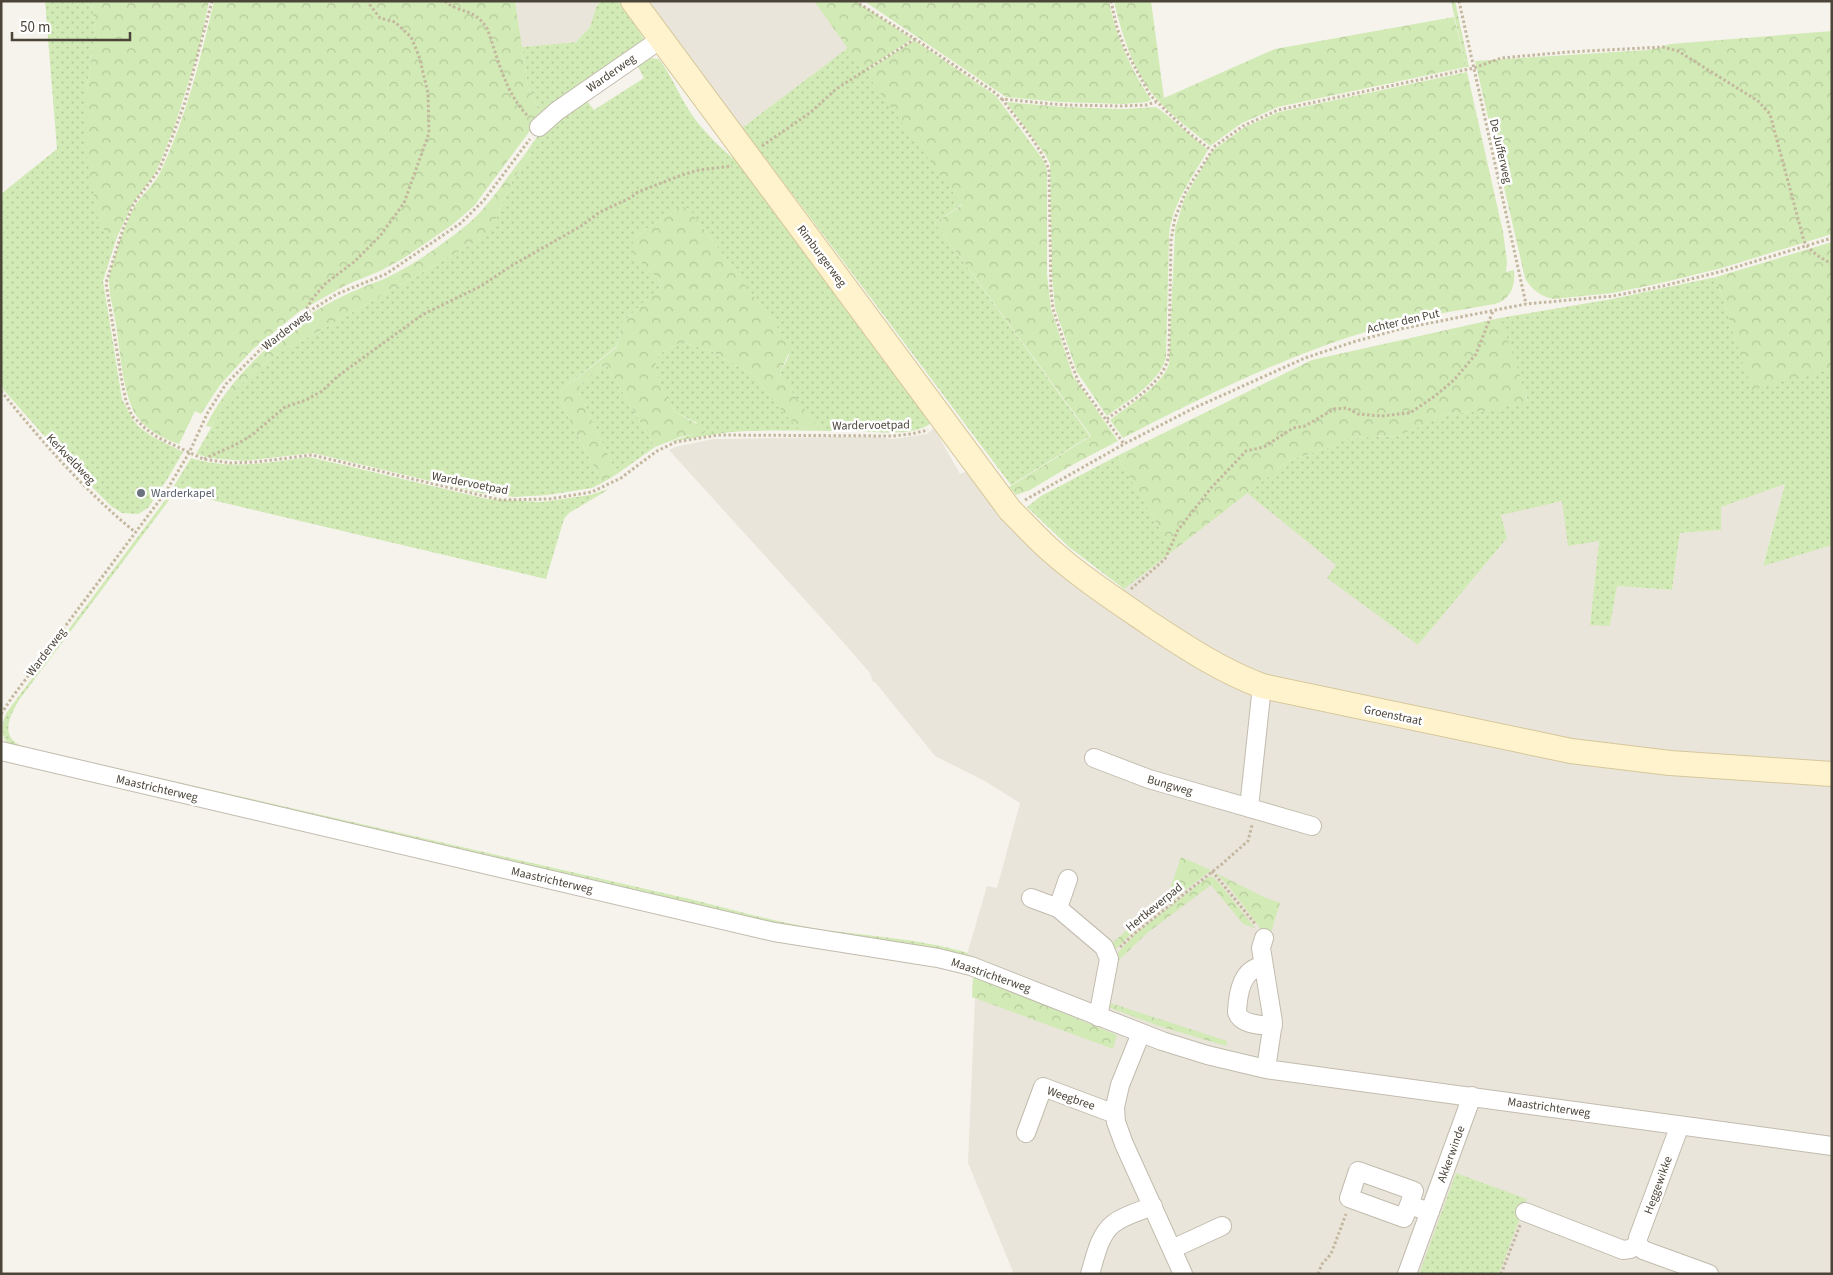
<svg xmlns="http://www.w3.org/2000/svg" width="1833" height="1275" viewBox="0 0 1833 1275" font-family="'Source Sans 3',sans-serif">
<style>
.residential{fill:#eae5da}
.green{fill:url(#green-dots)}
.forest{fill:url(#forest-crowns)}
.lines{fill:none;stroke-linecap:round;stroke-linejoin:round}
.street-casing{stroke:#c2bbae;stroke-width:20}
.secondary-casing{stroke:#d6c79b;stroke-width:26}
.path{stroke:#c4b79f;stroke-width:3;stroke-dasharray:2.5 2.5;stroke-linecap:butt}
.street{stroke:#fff;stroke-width:18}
.secondary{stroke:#fff3cd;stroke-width:24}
.worship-dot{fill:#6b7280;stroke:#fff;stroke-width:2}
.labels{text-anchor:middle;stroke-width:5;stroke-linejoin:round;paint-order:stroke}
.street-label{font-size:12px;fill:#4b4439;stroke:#fff}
.worship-label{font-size:12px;fill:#5b616d;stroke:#fff;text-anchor:start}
</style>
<defs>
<pattern id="green-dots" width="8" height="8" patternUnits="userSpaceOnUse" patternTransform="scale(1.25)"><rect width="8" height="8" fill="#d2eab5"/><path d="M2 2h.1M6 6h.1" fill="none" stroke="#b6ca9c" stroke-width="1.8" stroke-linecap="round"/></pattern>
<pattern id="forest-crowns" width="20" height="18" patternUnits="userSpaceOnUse" patternTransform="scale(1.25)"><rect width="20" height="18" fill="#d2eab5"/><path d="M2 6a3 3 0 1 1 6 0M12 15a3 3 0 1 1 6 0" fill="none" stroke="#b6ca9c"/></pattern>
</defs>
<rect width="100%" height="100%" fill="#f6f3ec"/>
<path class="residential" d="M515 1H601L596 7 590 27 576 42 522 47Z
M617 1H815L849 47 742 128 667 27 635 34Z
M934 428 960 474 968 471 1083 569 1124 589 1247 493 1337 565 1328 578 1418 645 1507 538 1501 514 1562 501 1599 541 1590 625H1610L1617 586 1672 590 1680 533 1721 530 1720 507 1785 484 1763 565 1832 545V1274H1014L968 1163 976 975 966 958 987 886 997 888 1020 803 983 780 935 756 875 682H873L870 673 843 642 669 450 675 447 713 439 830 437H876L893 439 927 434Z"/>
<path class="green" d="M45 1H92L95 33 86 91 108 234 117 237 103 281 122 399 133 420 139 427 153 437 183 452 168 478 148 508 138 514 122 513 111 506 69 464 1 387V194L57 149Z
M601 1H618L645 40 541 116 528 86 522 47 576 42 590 27 596 7Z
M1451 1H1455L1469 67H1466Z
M849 47 968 200 935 223 1090 436 1011 485C921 366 833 246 742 128Z
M651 58 659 59C669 73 676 87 684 102 697 125 715 143 735 160L738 157 931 423C913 438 871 431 848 431 815 431 781 430 748 431 720 432 695 438 668 442L694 434 697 423 674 411 660 385 655 366 659 354 682 342 711 351 755 376 775 403 798 428 819 429 781 377 780 373 789 356 787 341 689 209 683 207 678 208 636 236 631 252 663 284 622 323 617 346 560 391V401L602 483 592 488 548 495 514 497 481 493 313 453 244 461 211 458 196 454 223 407 237 388 260 367 282 351 323 329 479 240 496 219 514 177 530 155 523 157 539 134 584 97 594 110 644 78 636 63Z
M1716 277 1751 389 1832 368V545L1763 566 1785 484 1721 507V530L1680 533 1672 590 1617 586 1610 626 1590 625 1599 541 1568 546 1562 501 1501 515 1507 538 1418 645 1327 578 1336 565 1247 493 1290 460 1333 446 1347 438 1398 436 1447 414 1486 411 1528 401 1500 318 1612 299Z
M606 364 655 447 617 474 579 393V388L581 384Z
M1117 456 1173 551 1124 589 1069 547 1027 507 1041 496Z
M309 457 487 499 542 502 590 495 608 489 606 491 569 513 564 519 546 579 174 491 167 503 19 700C8 719 0 738 24 747L694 900C733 910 773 921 813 928 864 936 918 938 968 953L966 958 771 923 10 746C0 737 1 724 7 712L166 499 191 458C230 470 268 463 309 457Z
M1456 1173 1527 1199 1499 1274H1419Z"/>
<path class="forest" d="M92 1H209L199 49 174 128 156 172 133 203 117 237 108 234 99 223 87 159 86 91 95 33Z
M214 1H515L528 86 541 116 474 206 452 225 404 258 380 271 346 285 300 311 253 349 220 385 201 414 195 411 179 444C164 439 148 431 138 418 122 397 120 346 115 319 113 308 109 294 109 282 109 267 128 217 136 204 144 193 155 183 161 171 186 117 201 58 214 1Z
M814 1H856L912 39 864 71Z
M864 1H1109C1116 38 1131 69 1151 100L1147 102 1124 104 1060 102 1006 97Z
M1114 1H1151L1164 98 1275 49 1454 17 1466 67 1278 107 1242 123 1210 146C1192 131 1171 115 1155 97 1134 72 1121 33 1114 1Z
M1832 31V234L1722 268 1661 283 1613 293 1553 299C1540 296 1531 289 1525 278L1475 61 1647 50 1659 48 1670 44Z
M914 40 996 96 1044 161 1047 171V274L1051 309 1073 376 1118 441 1072 465 1030 490 1016 495 1009 487 1091 436 935 223 962 205 865 72Z
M1467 72 1503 232 1507 261 1506 272 1514 270C1516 286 1510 300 1495 304 1455 311 1414 317 1375 329 1287 355 1204 396 1123 438L1110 420C1129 405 1161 387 1169 364L1175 229 1185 197 1213 150 1245 127 1279 112Z
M1006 102 1063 107 1124 109 1156 107 1162 111 1208 150C1192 178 1170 206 1169 239L1166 358C1158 384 1128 400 1107 416L1077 372 1055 308 1052 274 1050 164 1045 154Z
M531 155 514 177 496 219 488 232 479 240 323 329 282 351 260 367 237 388 211 427 206 426C226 383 276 334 317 310 331 302 346 294 361 288 369 284 378 282 386 278 414 265 443 244 468 224 490 205 505 179 523 157Z
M683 207 689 209 787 341 791 348 780 373 781 377 820 430 798 428 775 403 755 376 711 351 682 342 659 354 655 366 660 385 674 411 704 428 705 432 680 437 655 447 606 364 581 384 579 388V393L617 474 602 483 560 401V391L617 347 622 323 663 284 631 252 633 241 636 236 678 208Z
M1832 242V368L1751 390 1716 277Z
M1500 318 1516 363 1528 402 1486 411 1447 414 1398 436 1347 438 1333 446 1290 460 1173 551 1117 456 1312 360Z
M1181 857 1211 870 1136 929 1113 952 1111 944 1168 895Z
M1216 873 1264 897 1280 903 1270 936 1261 929 1229 887Z
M1208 877H1213L1219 883 1255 928 1243 924 1211 885 1146 934 1119 960 1110 1003 1227 1041 1226 1046 1159 1026 1105 1006 1114 957 1136 933Z
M973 978H978L1117 1035 1113 1049 972 997Z"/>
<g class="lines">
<g class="street-casing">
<path id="street" d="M539 127 557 111 661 39
M1 751 774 932 938 958 971 966 1162 1041 1207 1055 1266 1069 1832 1146
M1094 758 1149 779 1312 826
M1249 808 1262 686
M1031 898 1058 908 1104 947 1109 959 1098 1017
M1058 908 1068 879
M1264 938 1261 948 1273 1022 1266 1069
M1264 966C1242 968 1238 992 1237 1012 1240 1025 1262 1025 1273 1026
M1141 1033 1120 1085 1115 1107 1116 1122 1124 1144 1183 1274
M1680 1125 1638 1238V1244L1643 1250 1709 1274
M1026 1133 1043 1087 1115 1114
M1409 1205 1414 1191 1358 1171 1349 1198 1404 1218 1409 1205 1430 1212
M1525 1212 1623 1250 1630 1249 1638 1244
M1172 1249 1222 1226
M1090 1274C1095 1258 1099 1235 1113 1224 1124 1215 1141 1211 1153 1206
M1407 1274 1472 1096"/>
</g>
<g class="secondary-casing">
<path id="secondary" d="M633 1 1010 510C1023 523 1035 536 1048 548 1080 577 1117 601 1152 625 1187 648 1222 671 1262 686L1571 751 1670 763 1832 774"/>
</g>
<path class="path" d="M212 1 185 102 173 135 159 170 134 203 123 229 106 283 122 382 126 401 132 416 146 429 157 437 203 459 231 463 256 462 312 455 501 500 549 499 592 492 621 478 657 451 676 442 718 435 893 436 911 434 928 430
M445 1C459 14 473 7 487 28 498 58 505 94 529 117
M855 1 915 39 994 92 1002 99 1064 105 1121 106 1146 105 1156 102
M1111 1 1117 28 1125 49 1150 95 1190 134 1211 150
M1459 1 1526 304
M1002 99C1016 119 1043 148 1049 171L1051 291 1053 309 1071 363 1079 383 1124 444
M762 146 811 112 836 89 915 39
M304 313 313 298 326 283 354 262 380 236 404 203 429 133 428 93 419 56 411 37 395 22 380 18 370 5V1
M1 391C42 442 85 491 135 532
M1107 419C1129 402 1166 383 1169 353L1171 240 1175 218 1186 191 1215 146 1243 126 1278 110 1474 68 1501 58 1568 52 1663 47 1678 51 1689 58 1758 101 1770 114 1804 241C1810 252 1821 258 1832 264
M204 459 239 443 252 435 285 407 306 400 322 391 338 376 422 315 481 286 511 266 581 226 600 212 630 198 638 192 682 175 699 170 732 166
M1025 500 1124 444 1194 408 1305 358 1353 342 1400 329 1526 304 1613 296 1663 286 1723 271 1832 238
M1131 589 1165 559 1178 530 1211 488 1246 451 1264 447 1293 428 1305 426 1334 409 1347 408 1358 414 1381 416 1410 413 1435 396 1454 380 1476 354 1493 311
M1 714 13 696 165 493 189 453 208 412 226 384 270 340 300 317 337 294 386 274 461 223 484 200 530 139
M1212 871 1256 925
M1120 947 1135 933 1222 864 1240 848 1248 841 1252 825
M1318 1274 1322 1264 1331 1254 1346 1214
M1501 1274 1520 1225"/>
<use href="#street" class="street"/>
<use href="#secondary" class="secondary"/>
</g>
<circle class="worship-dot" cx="141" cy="493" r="5"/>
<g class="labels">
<g class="street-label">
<text transform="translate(611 73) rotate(-35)" y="4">Warderweg</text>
<text transform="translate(1501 151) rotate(77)" y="4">De Jufferweg</text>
<text transform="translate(822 256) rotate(53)" y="4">Rimburgerweg</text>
<text transform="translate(1403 321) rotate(-13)" y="4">Achter den Put</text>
<text transform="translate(286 330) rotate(-38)" y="4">Warderweg</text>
<text transform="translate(871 425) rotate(-1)" y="4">Wardervoetpad</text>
<text transform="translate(71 459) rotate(46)" y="4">Kerkveldweg</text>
<text transform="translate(470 483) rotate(11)" y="4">Wardervoetpad</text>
<text transform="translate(46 652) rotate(-53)" y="4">Warderweg</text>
<text transform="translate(1393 715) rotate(12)" y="4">Groenstraat</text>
<text transform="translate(1170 785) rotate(16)" y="4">Bungweg</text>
<text transform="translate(157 788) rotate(13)" y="4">Maastrichterweg</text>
<text transform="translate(552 880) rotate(13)" y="4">Maastrichterweg</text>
<text transform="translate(1154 907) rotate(-39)" y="4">Hertkeverpad</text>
<text transform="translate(991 975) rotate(19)" y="4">Maastrichterweg</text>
<text transform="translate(1071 1098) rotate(19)" y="4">Weegbree</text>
<text transform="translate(1549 1107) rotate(8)" y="4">Maastrichterweg</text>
<text transform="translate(1451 1154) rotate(-70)" y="4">Akkerwinde</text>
<text transform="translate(1658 1185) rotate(-70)" y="4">Heggewikke</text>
</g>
<g class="worship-label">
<text x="151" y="497">Warderkapel</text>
</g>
</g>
<rect width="1833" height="1275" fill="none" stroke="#4b4439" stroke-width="5"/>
<path d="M12 32v8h118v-8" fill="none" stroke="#4b4439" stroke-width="2.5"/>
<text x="20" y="32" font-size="15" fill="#4b4439" stroke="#ffffff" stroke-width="4" paint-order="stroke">50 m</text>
</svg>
